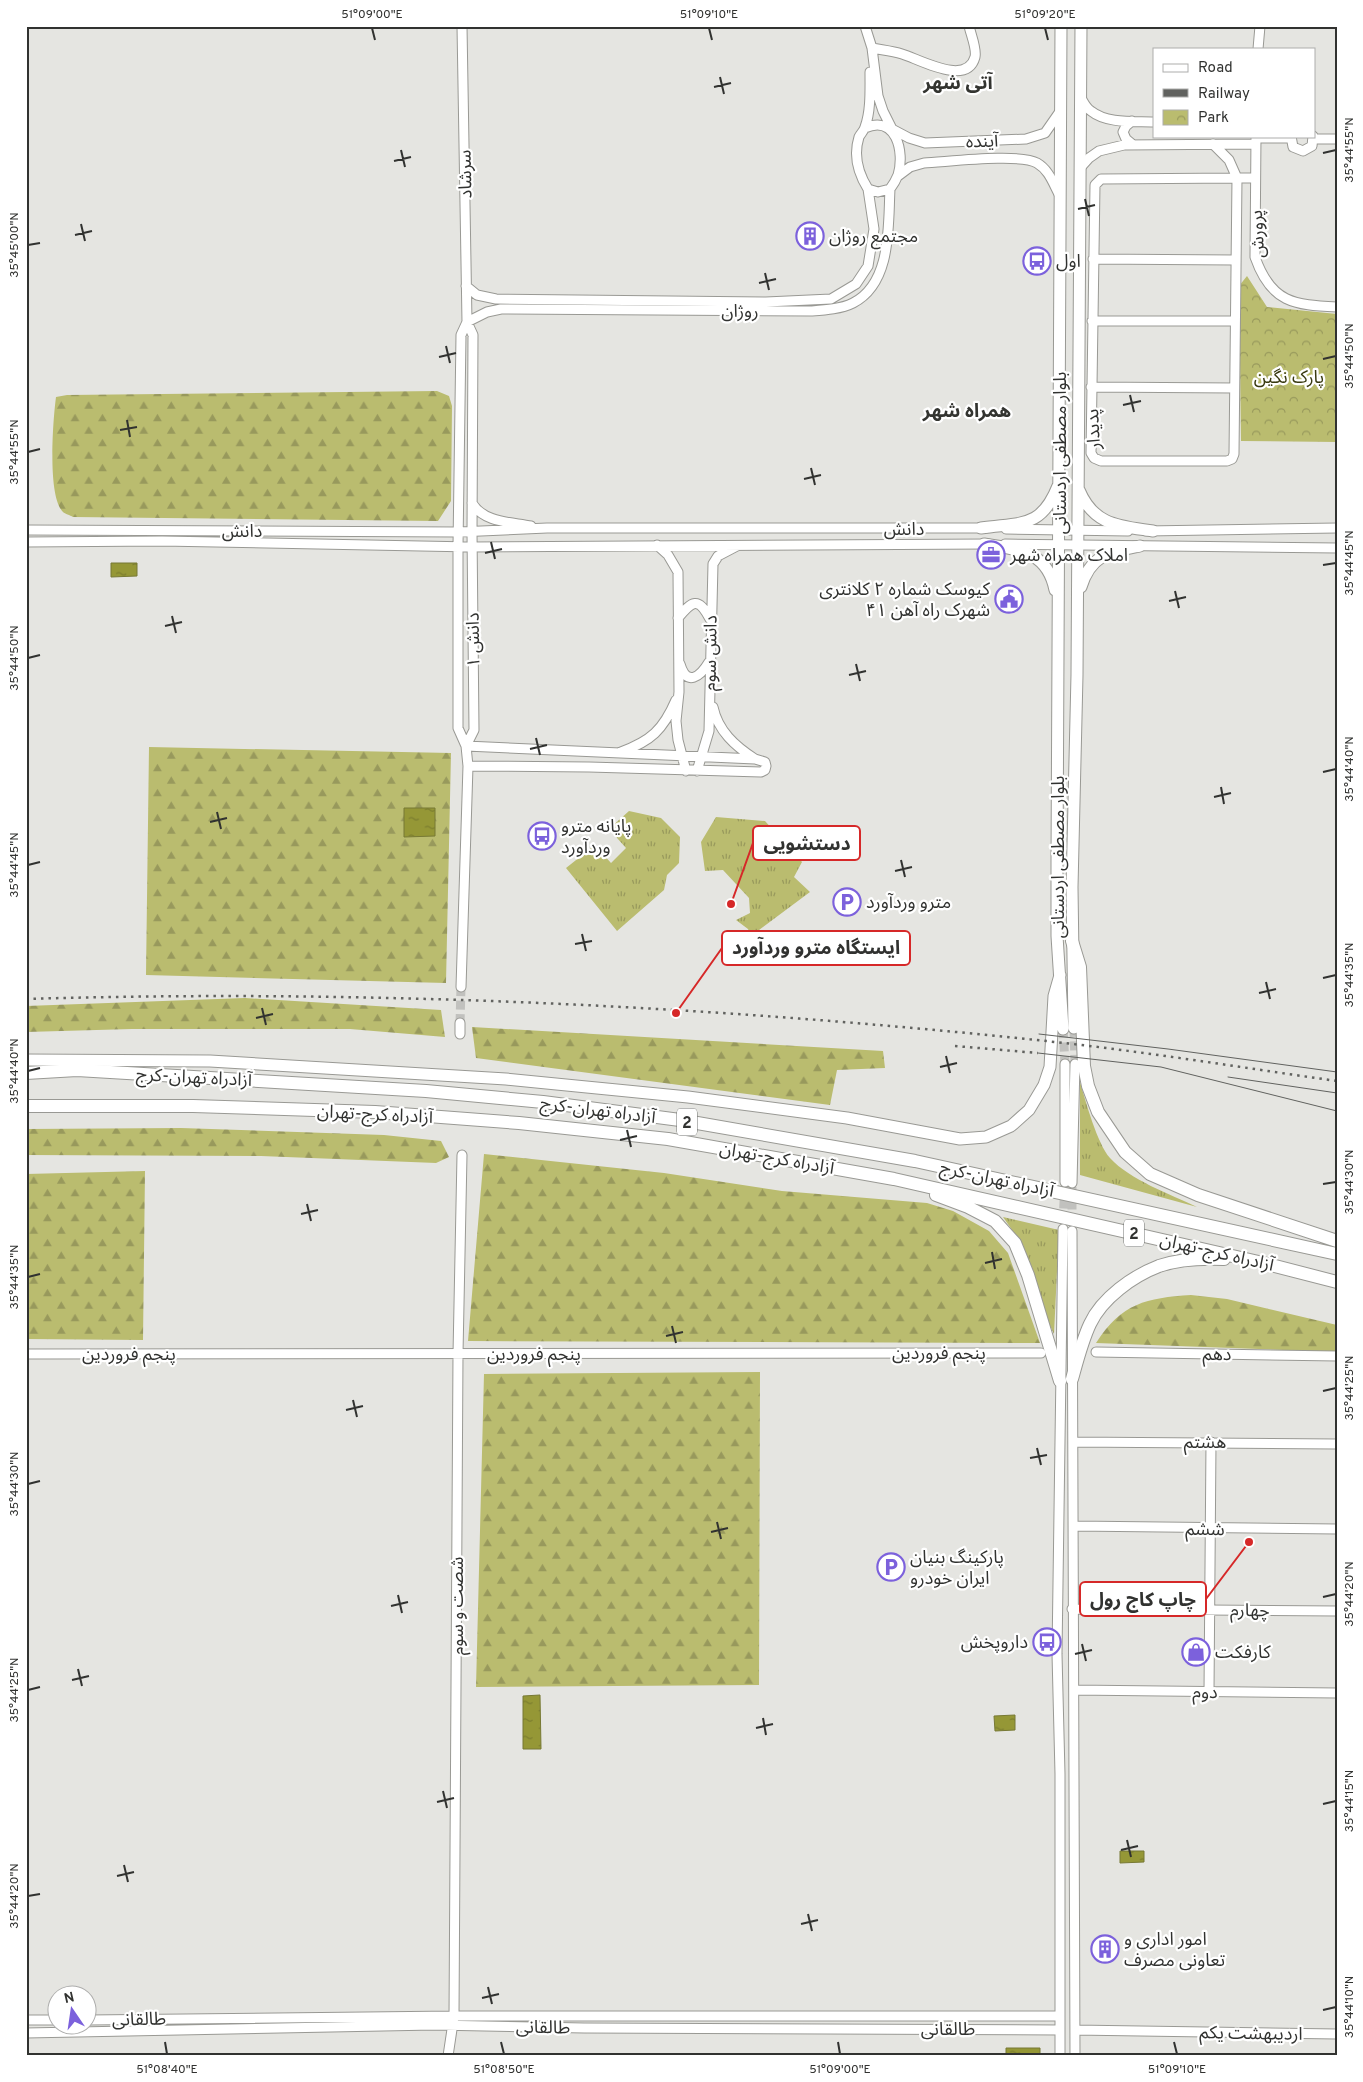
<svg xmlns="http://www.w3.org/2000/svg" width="1363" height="2082" viewBox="0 0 1363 2082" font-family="Overpass,'Noto Sans Arabic',sans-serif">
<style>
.grass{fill:url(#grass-tufts)}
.forest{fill:url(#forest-firs)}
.park{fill:url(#park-crowns)}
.water{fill:url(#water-ripples);stroke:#777934}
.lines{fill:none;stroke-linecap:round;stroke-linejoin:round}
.minor-tunnel{stroke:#c1c1be;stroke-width:9;stroke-dasharray:9 4.5;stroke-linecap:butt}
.minor-casing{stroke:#999994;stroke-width:11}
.major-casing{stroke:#999994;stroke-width:13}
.highway-casing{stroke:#999994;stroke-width:14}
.minor{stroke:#fff;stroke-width:9}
.major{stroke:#fff;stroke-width:11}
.highway{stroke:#fff;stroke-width:12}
.tram{stroke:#61625f;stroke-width:1}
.rail{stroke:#61625f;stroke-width:2.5;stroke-dasharray:2.5 5;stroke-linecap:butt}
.ticks{fill:none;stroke:#313230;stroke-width:2}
.labels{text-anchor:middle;stroke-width:4.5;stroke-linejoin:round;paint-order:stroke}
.shield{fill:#fff;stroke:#6f706e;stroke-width:1}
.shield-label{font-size:16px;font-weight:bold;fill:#313230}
.street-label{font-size:18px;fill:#313230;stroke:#fff}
.poi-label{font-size:18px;fill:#313230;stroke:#fff;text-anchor:start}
.park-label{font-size:18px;fill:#383910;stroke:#fff}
.neighbourhood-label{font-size:19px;font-weight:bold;fill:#333430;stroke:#fff}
.leader{fill:none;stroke:#d62828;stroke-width:2}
.callout-dot{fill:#d62828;stroke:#fff;stroke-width:2}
.callout{fill:#fff;stroke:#d62828;stroke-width:2}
.callout-label{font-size:19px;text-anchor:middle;font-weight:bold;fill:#313230}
.neatline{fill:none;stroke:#313230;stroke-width:2}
.ticks-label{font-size:12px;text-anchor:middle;fill:#313230}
</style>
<defs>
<pattern id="grass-tufts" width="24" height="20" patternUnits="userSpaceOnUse" patternTransform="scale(1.25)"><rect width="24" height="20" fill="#babc6f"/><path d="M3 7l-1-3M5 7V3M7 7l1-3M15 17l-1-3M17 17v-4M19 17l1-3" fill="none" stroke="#98995c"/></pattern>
<pattern id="forest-firs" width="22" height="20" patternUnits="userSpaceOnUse" patternTransform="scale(1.25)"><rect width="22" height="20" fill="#babc6f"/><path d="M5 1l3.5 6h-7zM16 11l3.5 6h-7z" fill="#98995c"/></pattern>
<pattern id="park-crowns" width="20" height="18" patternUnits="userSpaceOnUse" patternTransform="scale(1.25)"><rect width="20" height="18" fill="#babc6f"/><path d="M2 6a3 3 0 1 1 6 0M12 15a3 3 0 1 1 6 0" fill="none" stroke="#98995c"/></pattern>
<pattern id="water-ripples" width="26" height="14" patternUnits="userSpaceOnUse" patternTransform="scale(1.25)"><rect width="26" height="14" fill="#959736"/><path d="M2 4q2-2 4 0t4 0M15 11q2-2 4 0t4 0" fill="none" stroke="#7a7c2e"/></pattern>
</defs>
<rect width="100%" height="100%" fill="#e5e5e1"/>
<path class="grass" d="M629 811 661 818 680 837 679 863 667 875 664 890 617 931 566 868 595 845 611 863 626 848 609 829Z
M716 817 765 821 802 862 794 877 810 892 751 936 748 929 736 920 750 913 749 898 723 870 705 871 701 842Z
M1080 1082C1086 1102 1097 1143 1110 1158 1130 1180 1170 1194 1197 1207L1080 1175Z
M1003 1217 1059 1230 1054 1334 1043 1311 1019 1240Z"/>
<path class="forest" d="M437 391 449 396 452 406 451 501 438 521 73 517C70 515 65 514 63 512 47 496 53 420 56 397L67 395Z
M149 747 451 753 446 983 146 975Z
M245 998 441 1010 445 1037 350 1029H132L26 1032V1006Z
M472 1027 883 1051 885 1068 837 1070 830 1105 476 1058Z
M181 1128 384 1135 441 1141 449 1157 436 1163 261 1156 26 1155V1129Z
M484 1154 664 1173 782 1191 927 1203 953 1211 989 1231 1008 1253 1040 1343 468 1341Z
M145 1171 143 1340 26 1339V1174Z
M1191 1295 1227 1299 1337 1325V1352L1096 1343C1122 1303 1146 1298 1191 1295Z
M760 1372 759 1685 476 1687 484 1374Z"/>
<path class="park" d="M1247 276 1267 307 1337 314V442L1241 441 1239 286Z"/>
<path class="water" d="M111 563H137V576L111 577Z
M404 808H435V836L404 837Z
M540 1695 541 1749H523V1696Z
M1015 1715V1730L995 1731 994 1716Z
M1120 1851H1144V1862L1120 1863Z
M1006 2048H1040V2056H1006Z"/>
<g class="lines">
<path class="minor-tunnel" d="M460 1023 461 987
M1074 1028 1075 1064
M1063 1029 1065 1064
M1063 1222 1065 1182
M1072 1223V1183"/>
<g class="minor-casing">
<path id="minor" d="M865 26 872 48 878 96 883 111 892 129 909 138 925 143 1026 139 1045 133 1061 110
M872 48C882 50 892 51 902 54 919 59 967 87 975 57 977 49 971 35 969 26
M1258 49 1260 26
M1081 98C1084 103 1086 108 1091 111 1107 124 1135 121 1154 122
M865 128C896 114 905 152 898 175 896 180 893 185 890 189L878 192 868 189C858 173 853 156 859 137 861 133 864 131 865 127 871 111 870 89 870 72
M1256 136 1255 257C1271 303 1294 305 1337 307
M1291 136 1293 147 1303 151 1312 146 1313 136
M1256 138H1291
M1314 139H1337
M1132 144 1126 139 1123 132 1126 126 1132 121
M1213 144 1229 160 1237 178 1234 454 1232 459 1227 461H1101L1094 458 1091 453 1095 185 1101 179 1237 178H1255
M1080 168 1089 158 1099 151 1124 145 1256 144
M898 176 910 167 924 163C947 162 1020 153 1037 163 1049 170 1053 183 1059 194
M1093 259 1235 260
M466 286 477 295 496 299 766 302 831 299 856 284 868 266 874 229 868 189
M1092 321H1235
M467 322 461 335 458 546V728L466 746 755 759 765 762 766 766 765 770 761 772 589 767 468 766
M467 322 487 312 501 309 811 311C825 310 841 309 853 303 892 283 888 226 890 189
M1091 387 1234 388
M472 503C484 523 511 522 531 526
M1006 529 1128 531
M26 530 458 532 547 528H986
M1146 531 1337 528
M26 542 162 541 472 547 989 544
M1005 544 1337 548
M657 545 668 555 678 572 679 692 676 721 678 740 686 771
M678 618C692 601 698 596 710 619
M680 664C687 687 700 677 709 662
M713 707C718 731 735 746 755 759
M621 752C651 741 663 730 676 700
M697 771 709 731 713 564 718 556 737 546
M461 987 468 766 466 746 474 730 472 532 473 335 467 322 462 26
M460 1034V1023
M1065 1182V1064
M1072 1183 1075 1064
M1072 1231 1075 2056
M1096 1352 1337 1356
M26 1354 1041 1353
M1073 1442 1337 1444
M1074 1526 1337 1529
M1072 1609 1337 1611
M1074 1690 1337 1693
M1209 1692 1211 1442
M26 2020H58
M88 2020 454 2016H1060
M1075 2030 1337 2034
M26 2033 434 2025 584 2028 1060 2030
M448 2056 454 2016 458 1354 462 1155
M1060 2056V1774L1057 1654 1063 1229"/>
</g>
<g class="major-casing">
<path id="major" d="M1061 26 1057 862V936L1063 1029
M1079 490C1094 526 1120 526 1153 531
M981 528C1021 522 1041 529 1058 486
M984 544C1018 550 1047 550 1055 590
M1081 587C1091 554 1110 552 1140 546
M1074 1028 1072 887 1077 675 1081 26
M26 1060 210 1061 506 1079 688 1097 847 1118 960 1139 986 1137 1011 1126 1029 1110 1044 1085 1050 1067 1054 996 1060 975"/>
</g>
<g class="highway-casing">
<path id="highway" d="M1072 941 1080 967 1084 1066 1088 1086 1098 1112 1125 1152 1150 1174 1198 1195 1337 1241
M26 1073 77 1070 426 1091 543 1102 680 1120 915 1161 1337 1254
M26 1106H193L375 1112 519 1123 668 1139 894 1179 1263 1263 1337 1282
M936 1195 968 1207 995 1221 1015 1243 1028 1275 1060 1381
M1072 1379C1077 1361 1082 1341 1090 1324 1102 1298 1133 1276 1159 1266 1179 1259 1203 1258 1224 1259"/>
</g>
<use href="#minor" class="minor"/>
<use href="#major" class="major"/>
<use href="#highway" class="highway"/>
<path class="tram" d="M1039 1034 1168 1049 1337 1072
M1038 1053 1161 1067 1337 1111
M1228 1077 1337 1093"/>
<path class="rail" d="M26 999C361 989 702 1005 1036 1040 1136 1050 1237 1067 1337 1081
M955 1046 1038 1053"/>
</g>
<path class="ticks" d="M372 28 375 40M709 28 712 40M1045 28 1048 40M720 77 724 94M714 87 731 83M401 150 405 167M1323 153 1336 150M394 161 411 157M1085 199 1089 216M1078 209 1095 205M81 224 85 241M75 235 92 231M28 245 40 243M765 273 769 290M759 283 776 279M446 346 450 363M439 357 456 353M1323 359 1336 356M1130 395 1134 412M1123 405 1141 401M127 420 130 437M120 430 137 427M28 452 40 449M811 468 815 485M804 479 821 475M491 542 495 559M485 553 502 549M1323 565 1336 563M1175 591 1179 608M1169 601 1186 597M172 616 176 633M165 626 182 622M28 658 40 655M856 664 860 681M849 675 866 671M536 738 540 755M530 749 547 745M1323 772 1336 769M1221 787 1224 804M1214 797 1231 793M217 812 221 829M210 822 227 818M901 860 905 877M28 865 40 862M895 871 912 867M582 934 586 951M575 944 592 941M1323 978 1336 975M1266 982 1270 999M1259 993 1276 989M262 1008 266 1025M256 1018 273 1014M946 1056 950 1073M940 1067 957 1063M28 1071 40 1068M627 1130 631 1147M620 1140 637 1136M1323 1184 1336 1182M307 1204 311 1221M301 1214 318 1210M992 1252 995 1269M985 1263 1002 1259M28 1277 40 1274M672 1326 676 1343M666 1336 683 1332M1323 1391 1336 1388M353 1400 357 1417M346 1410 363 1406M1037 1448 1041 1465M1030 1458 1047 1455M28 1484 40 1481M717 1522 721 1539M711 1532 728 1528M398 1595 402 1613M1323 1597 1336 1594M391 1606 408 1602M1082 1644 1086 1661M1075 1654 1092 1650M78 1669 82 1686M72 1680 89 1676M28 1690 40 1687M763 1718 766 1735M756 1728 773 1724M443 1791 447 1808M437 1802 454 1798M1323 1804 1336 1801M1127 1840 1131 1857M1121 1850 1138 1846M124 1865 128 1882M117 1876 134 1872M28 1896 40 1894M808 1914 812 1931M801 1924 818 1920M488 1987 492 2004M482 1998 499 1994M1323 2010 1336 2007M165 2042 167 2054M501 2042 504 2054M838 2042 840 2054M1174 2042 1177 2054"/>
<defs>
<g id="building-ring" transform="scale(1.4375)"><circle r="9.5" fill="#fff" stroke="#7c61dc" stroke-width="1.5"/><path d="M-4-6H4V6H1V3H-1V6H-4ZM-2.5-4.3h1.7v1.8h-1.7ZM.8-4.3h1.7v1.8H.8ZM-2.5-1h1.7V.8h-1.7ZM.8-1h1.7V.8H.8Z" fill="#7c61dc"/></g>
<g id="bus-ring" transform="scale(1.4375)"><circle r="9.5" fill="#fff" stroke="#7c61dc" stroke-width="1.5"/><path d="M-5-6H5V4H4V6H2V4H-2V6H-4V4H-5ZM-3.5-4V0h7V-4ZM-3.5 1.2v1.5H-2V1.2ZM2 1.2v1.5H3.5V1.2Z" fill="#7c61dc"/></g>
<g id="office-ring" transform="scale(1.4375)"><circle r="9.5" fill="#fff" stroke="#7c61dc" stroke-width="1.5"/><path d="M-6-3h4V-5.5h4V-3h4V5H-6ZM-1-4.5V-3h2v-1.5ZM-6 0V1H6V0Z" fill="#7c61dc"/></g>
<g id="civic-ring" transform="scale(1.4375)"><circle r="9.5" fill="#fff" stroke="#7c61dc" stroke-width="1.5"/><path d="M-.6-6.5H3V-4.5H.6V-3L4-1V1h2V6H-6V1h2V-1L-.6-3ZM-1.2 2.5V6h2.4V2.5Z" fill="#7c61dc"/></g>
<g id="parking-ring" transform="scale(1.4375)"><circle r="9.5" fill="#fff" stroke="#7c61dc" stroke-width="1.5"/><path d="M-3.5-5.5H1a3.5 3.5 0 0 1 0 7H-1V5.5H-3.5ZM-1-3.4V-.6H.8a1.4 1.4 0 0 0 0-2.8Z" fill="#7c61dc"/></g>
<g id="shop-ring" transform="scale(1.4375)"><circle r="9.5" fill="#fff" stroke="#7c61dc" stroke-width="1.5"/><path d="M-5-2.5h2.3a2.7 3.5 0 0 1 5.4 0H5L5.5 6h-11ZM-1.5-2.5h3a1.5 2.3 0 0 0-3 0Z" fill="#7c61dc"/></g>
</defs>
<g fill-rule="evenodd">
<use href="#building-ring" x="810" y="236"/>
<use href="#bus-ring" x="1037" y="261"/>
<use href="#office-ring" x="991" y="555"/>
<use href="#civic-ring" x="1009" y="599"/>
<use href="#bus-ring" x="542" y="836"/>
<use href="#parking-ring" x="847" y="902"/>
<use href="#parking-ring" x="891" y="1567"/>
<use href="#bus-ring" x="1047" y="1642"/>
<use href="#shop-ring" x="1196" y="1652"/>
<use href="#building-ring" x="1105" y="1949"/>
</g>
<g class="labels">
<g class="shield">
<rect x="677" y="1108.5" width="20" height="27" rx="4"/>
<rect x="1124" y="1219.5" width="20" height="27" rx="4"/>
</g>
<g class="shield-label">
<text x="687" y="1128">2</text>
<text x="1134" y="1239">2</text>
</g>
<g class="street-label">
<text transform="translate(982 141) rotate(-2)" y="6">آینده</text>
<text transform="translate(465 174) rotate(-91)" y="6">سرشاد</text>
<text transform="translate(1257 234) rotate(-93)" y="6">پرورش</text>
<text x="740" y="317">روژان</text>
<text transform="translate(1093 429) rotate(-93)" y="6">پدیدار</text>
<text transform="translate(1060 453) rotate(-90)" y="6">بلوار مصطفی اردستانی</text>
<text x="904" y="535">دانش</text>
<text x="242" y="537">دانش</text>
<text transform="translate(473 640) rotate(-91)" y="6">دانش ۱</text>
<text transform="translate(710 653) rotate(-89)" y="6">دانش سوم</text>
<text transform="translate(1058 857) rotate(-90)" y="6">بلوار مصطفی اردستانی</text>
<text transform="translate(194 1077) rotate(3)" y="6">آزادراه تهران-کرج</text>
<text transform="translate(598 1110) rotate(7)" y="6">آزادراه تهران-کرج</text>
<text transform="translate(375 1114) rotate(3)" y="6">آزادراه کرج-تهران</text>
<text transform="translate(777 1158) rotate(10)" y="6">آزادراه کرج-تهران</text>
<text transform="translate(997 1179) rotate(12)" y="6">آزادراه تهران-کرج</text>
<text transform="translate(1217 1252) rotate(13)" y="6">آزادراه کرج-تهران</text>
<text x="939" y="1359">پنجم فروردین</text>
<text x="129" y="1360">پنجم فروردین</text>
<text x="534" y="1360">پنجم فروردین</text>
<text transform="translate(1217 1354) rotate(1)" y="6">دهم</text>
<text x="1205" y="1448">هشتم</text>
<text transform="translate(1205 1529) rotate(1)" y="6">ششم</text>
<text transform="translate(457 1606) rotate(-90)" y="6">شصت و سوم</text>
<text transform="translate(1250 1610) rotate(1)" y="6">چهارم</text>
<text transform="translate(1205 1692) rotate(1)" y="6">دوم</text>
<text transform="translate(139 2019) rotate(-1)" y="6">طالقانی</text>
<text transform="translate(543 2027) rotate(1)" y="6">طالقانی</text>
<text x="948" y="2035">طالقانی</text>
<text transform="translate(1251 2033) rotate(1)" y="6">اردیبهشت یکم</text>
</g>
<g class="poi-label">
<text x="829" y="242">مجتمع روژان</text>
<text x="1056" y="267">اول</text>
<text x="1010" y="561">املاک همراه شهر</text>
<text x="990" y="595" text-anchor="end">کیوسک شماره ۲ کلانتری<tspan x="990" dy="21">۴۱ شهرک راه آهن</tspan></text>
<text x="561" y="832">پایانه مترو<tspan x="561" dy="21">وردآورد</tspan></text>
<text x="866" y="908">مترو وردآورد</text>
<text x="910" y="1563">پارکینگ بنیان<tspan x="910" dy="21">ایران خودرو</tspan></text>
<text x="1028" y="1648" text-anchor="end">داروپخش</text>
<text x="1215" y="1658">کارفکت</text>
<text x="1124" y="1945">امور اداری و<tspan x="1124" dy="21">تعاونی مصرف</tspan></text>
</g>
<g class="park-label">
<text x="1289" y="383">پارک نگین</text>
</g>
<g class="neighbourhood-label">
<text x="958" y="89">آتی شهر</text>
<text x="967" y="417">همراه شهر</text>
</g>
</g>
<path class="leader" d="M731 904L753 843M676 1013L722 948M1249 1542L1206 1599"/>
<g class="callout-dot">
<circle cx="731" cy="904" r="5"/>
<circle cx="676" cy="1013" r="5"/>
<circle cx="1249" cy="1542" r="5"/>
</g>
<g class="callout">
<rect x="753" y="826" width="107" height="34" rx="5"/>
<rect x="722" y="931" width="188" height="34" rx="5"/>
<rect x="1080" y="1582" width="126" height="34" rx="5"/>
</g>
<g class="callout-label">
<text x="807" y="850">دستشویی</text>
<text x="816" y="954">ایستگاه مترو وردآورد</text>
<text x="1143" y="1606">چاپ کاج رول</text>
</g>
<rect width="1363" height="2082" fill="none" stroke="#ffffff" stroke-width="55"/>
<rect x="1153" y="48" width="162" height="90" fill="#ffffff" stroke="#adadac"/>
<rect x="1163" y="64" width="25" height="8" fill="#ffffff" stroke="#adadac"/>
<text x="1198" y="72" font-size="15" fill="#313230">Road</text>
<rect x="1163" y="89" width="25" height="8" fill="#61625f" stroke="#adadac"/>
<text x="1198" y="98" font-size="15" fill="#313230">Railway</text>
<rect x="1163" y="110" width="25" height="15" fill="url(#park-crowns)" stroke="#adadac"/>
<text x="1198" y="122" font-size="15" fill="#313230">Park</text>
<g transform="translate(72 2010) rotate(347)"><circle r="24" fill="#ffffff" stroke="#adadac"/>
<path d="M0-4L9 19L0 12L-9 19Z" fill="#7c61dc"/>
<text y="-8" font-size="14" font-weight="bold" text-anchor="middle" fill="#313230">N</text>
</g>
<rect x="28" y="28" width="1308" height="2026" class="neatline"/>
<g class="ticks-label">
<text x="372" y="18">51°09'00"E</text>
<text x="709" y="18">51°09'10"E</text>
<text x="1045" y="18">51°09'20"E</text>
<text transform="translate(1349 150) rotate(-90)" y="4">35°44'55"N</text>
<text transform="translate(14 245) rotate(-90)" y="4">35°45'00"N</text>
<text transform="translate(1349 356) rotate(-90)" y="4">35°44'50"N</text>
<text transform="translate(14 452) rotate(-90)" y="4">35°44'55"N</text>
<text transform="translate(1349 563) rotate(-90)" y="4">35°44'45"N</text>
<text transform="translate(14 658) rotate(-90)" y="4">35°44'50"N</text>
<text transform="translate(1349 769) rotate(-90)" y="4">35°44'40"N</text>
<text transform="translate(14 865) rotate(-90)" y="4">35°44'45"N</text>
<text transform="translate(1349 975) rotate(-90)" y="4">35°44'35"N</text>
<text transform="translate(14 1071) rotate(-90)" y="4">35°44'40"N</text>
<text transform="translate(1349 1182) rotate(-90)" y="4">35°44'30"N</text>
<text transform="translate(14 1277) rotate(-90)" y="4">35°44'35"N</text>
<text transform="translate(1349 1388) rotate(-90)" y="4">35°44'25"N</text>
<text transform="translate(14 1484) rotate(-90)" y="4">35°44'30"N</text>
<text transform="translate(1349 1594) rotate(-90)" y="4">35°44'20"N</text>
<text transform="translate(14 1690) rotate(-90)" y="4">35°44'25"N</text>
<text transform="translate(1349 1801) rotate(-90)" y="4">35°44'15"N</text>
<text transform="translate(14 1896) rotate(-90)" y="4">35°44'20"N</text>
<text transform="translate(1349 2007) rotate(-90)" y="4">35°44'10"N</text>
<text x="167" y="2073">51°08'40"E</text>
<text x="504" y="2073">51°08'50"E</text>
<text x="840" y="2073">51°09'00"E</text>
<text x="1177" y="2073">51°09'10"E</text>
</g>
</svg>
